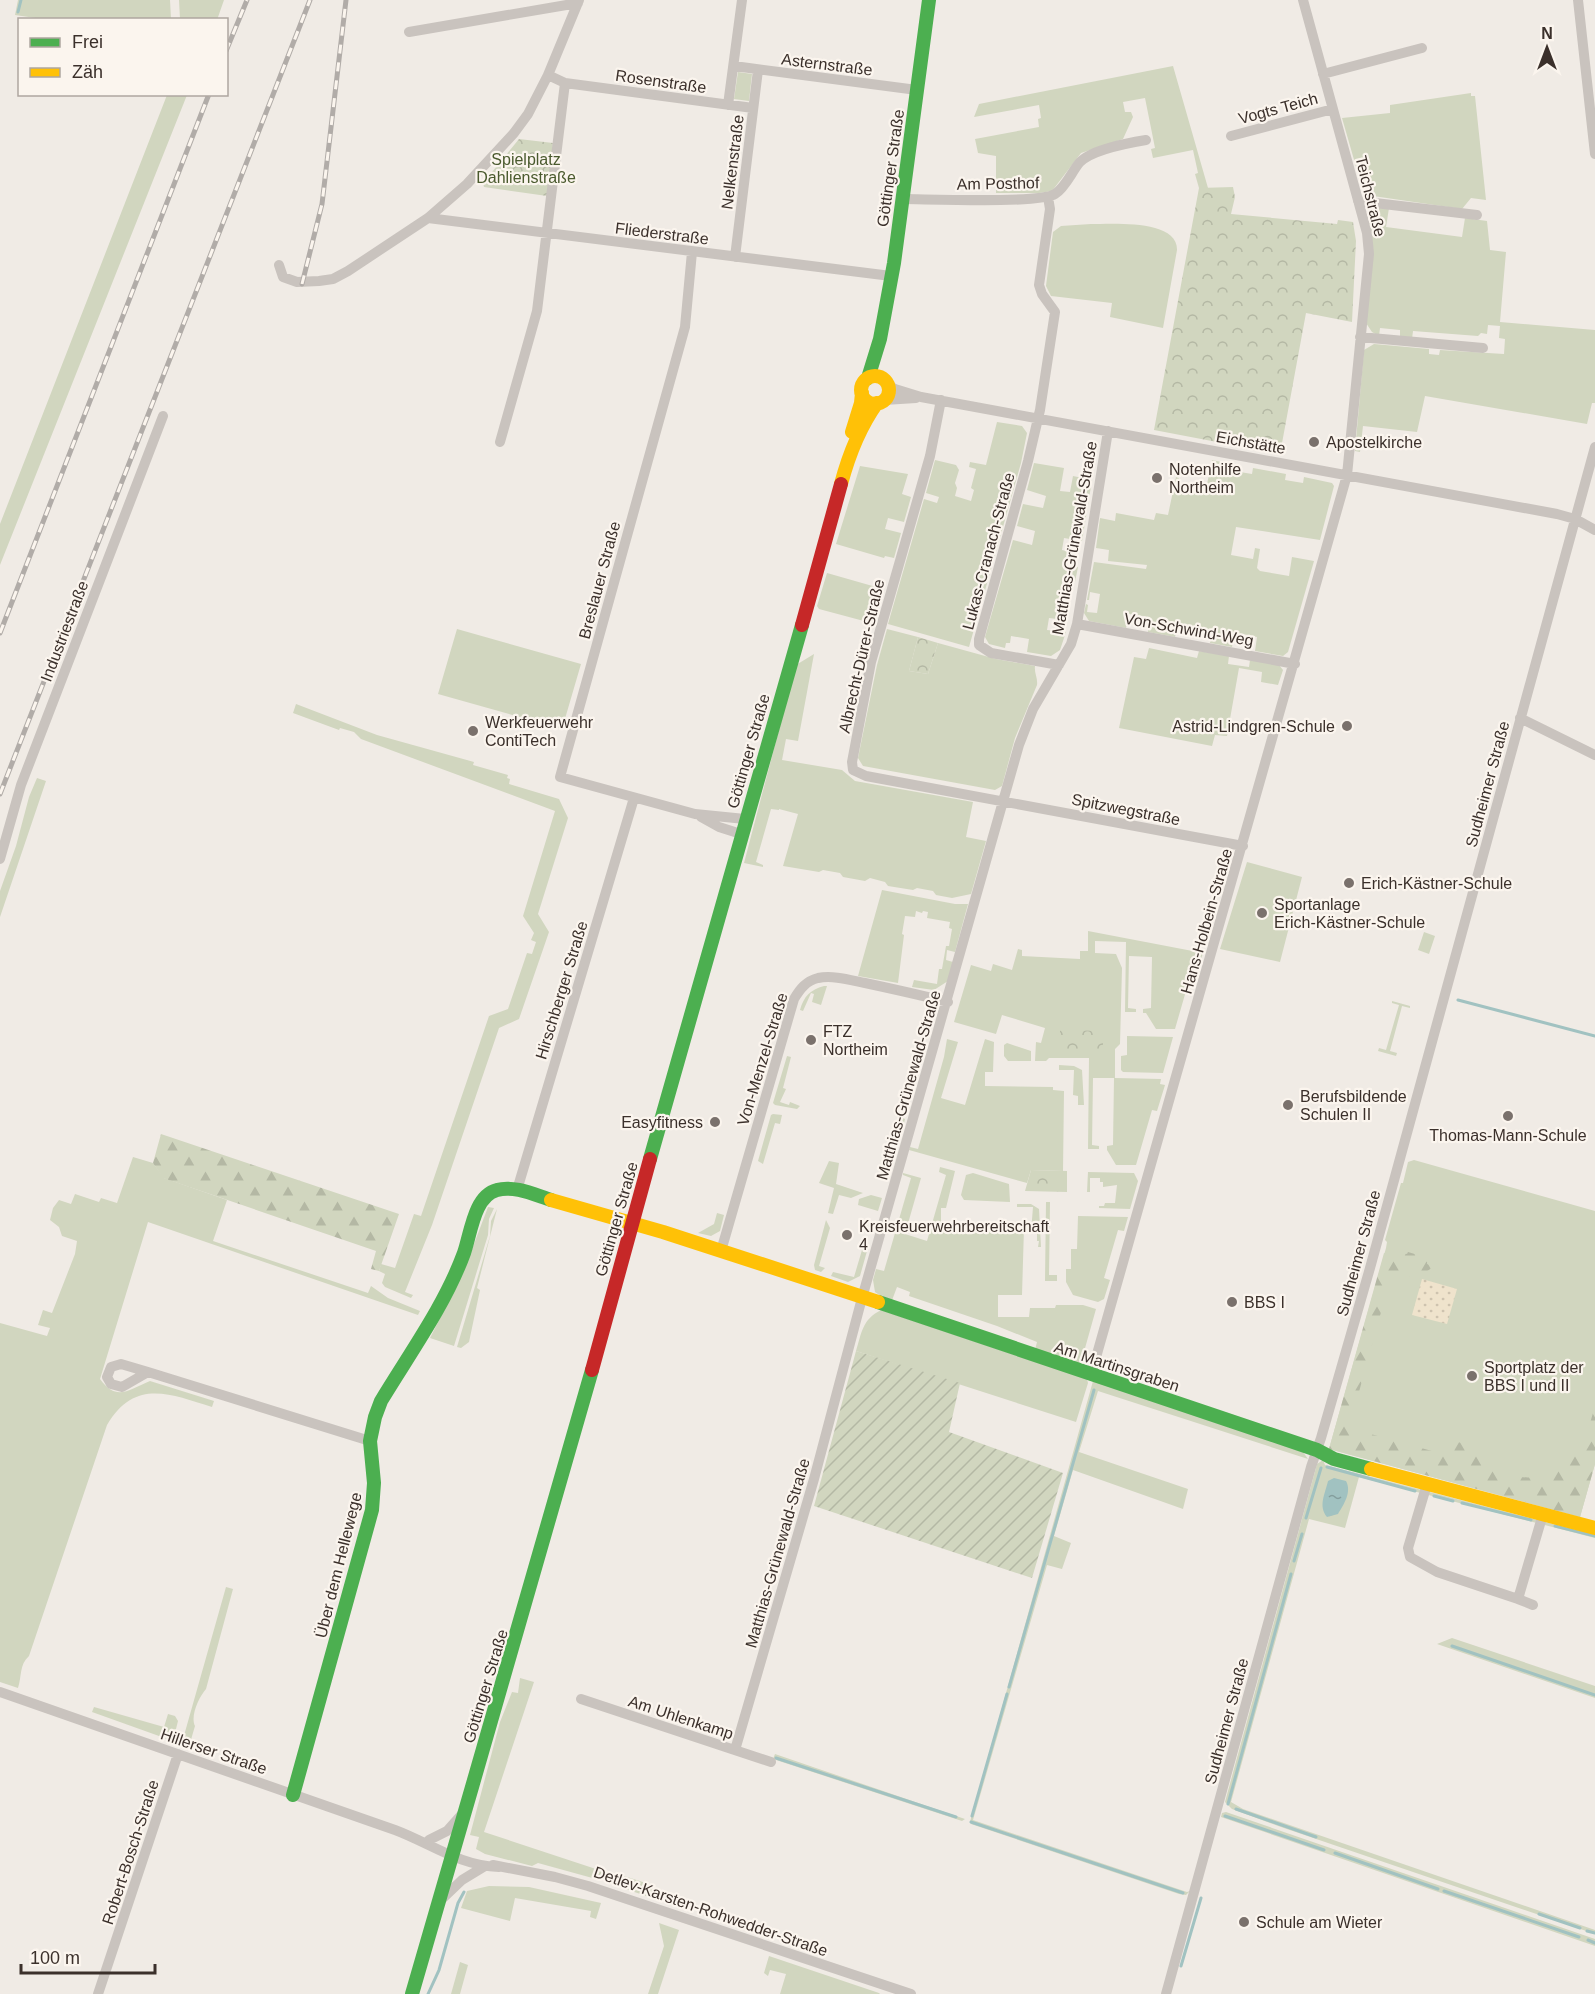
<svg xmlns="http://www.w3.org/2000/svg" width="1595" height="1994" viewBox="0 0 1595 1994" font-family="Helvetica,sans-serif">
<style>
.grass{fill:#d1d6bf}
.forest{fill:url(#forest-firs)}
.sand{fill:url(#sand-dots)}
.park{fill:url(#park-crowns)}
.garden{fill:url(#garden-furrows)}
.water{fill:url(#water-ripples)}
.lines{fill:none;stroke-linecap:round;stroke-linejoin:round}
.stream{stroke:#a1c2c1;stroke-width:3}
.street{stroke:#c9c3be;stroke-width:10}
.fast{stroke:#4caf50;stroke-width:14}
.slow{stroke:#ffc107;stroke-width:14}
.jam{stroke:#c62828;stroke-width:14}
.rail-casing{stroke:#b1aca8;stroke-width:5}
.rail{stroke:#fbf5ee;stroke-width:3;stroke-dasharray:9;stroke-linecap:butt}
.poi-dot{fill:#7a716c;stroke:#fbf5ee;stroke-width:2}
.labels{text-anchor:middle;stroke-width:4.5;stroke-linejoin:round;paint-order:stroke}
.street-label{font-size:16px;fill:#3b302b;stroke:#fbf5ee}
.park-label{font-size:16px;fill:#4a5a2e;stroke:#fbf5ee}
.poi-label{font-size:16px;fill:#3b302b;stroke:#fbf5ee;text-anchor:start}
</style>
<defs>
<pattern id="forest-firs" width="22" height="20" patternUnits="userSpaceOnUse" patternTransform="scale(1.5)"><rect width="22" height="20" fill="#d1d6bf"/><path d="M5 1l3.5 6h-7zM16 11l3.5 6h-7z" fill="#b4b8a4"/></pattern>
<pattern id="sand-dots" width="8" height="8" patternUnits="userSpaceOnUse" patternTransform="scale(1.5)"><rect width="8" height="8" fill="#efe3cc"/><path d="M2 2h.1M6 6h.1" fill="none" stroke="#cec3af" stroke-width="1.8" stroke-linecap="round"/></pattern>
<pattern id="park-crowns" width="20" height="18" patternUnits="userSpaceOnUse" patternTransform="scale(1.5)"><rect width="20" height="18" fill="#d1d6bf"/><path d="M2 6a3 3 0 1 1 6 0M12 15a3 3 0 1 1 6 0" fill="none" stroke="#b4b8a4"/></pattern>
<pattern id="garden-furrows" width="10" height="10" patternUnits="userSpaceOnUse" patternTransform="scale(1.5)"><rect width="10" height="10" fill="#d1d6bf"/><path d="M-1 1l2-2M0 10L10 0M9 11l2-2" fill="none" stroke="#b4b8a4"/></pattern>
<pattern id="water-ripples" width="26" height="14" patternUnits="userSpaceOnUse" patternTransform="scale(1.5)"><rect width="26" height="14" fill="#a1c2c1"/><path d="M2 4q2-2 4 0t4 0M15 11q2-2 4 0t4 0" fill="none" stroke="#849e9d"/></pattern>
</defs>
<rect width="100%" height="100%" fill="#f0ebe5"/>
<path class="grass" d="M18 0H170L171 19 49 20 15 15Z
M179 0H224L217 20 180 19Z
M1173 66 1208 188H1199L1195 174 1198 173 1193 150 1153 158 1151 149 1155 148 1145 98 1123 102 1125 112H1131L1133 117 1123 139 1081 153 1052 191 1039 193H996V156L978 153 975 139 1039 127 1038 119 1041 118 1039 105 974 117 979 104Z
M738 72 752 74 749 101 734 99Z
M1471 93V96H1475L1486 200 1471 198 1462 209 1373 196 1363 191 1342 118 1390 113V105Z
M167 95H187L0 565V524Z
M1376 208H1389L1386 227 1462 237 1465 218 1487 221 1490 250 1506 252 1500 322 1595 330V403H1592L1587 424 1425 396 1417 432 1363 426 1360 452 1355 451 1364 350 1374 344 1429 349V354L1439 355 1440 350 1504 354 1505 339 1499 338 1500 326 1488 325 1487 334 1481 333 1478 336 1413 331 1412 339 1400 338V330L1380 328 1379 336 1372 332 1366 323 1368 222 1370 213Z
M1091 224C1112 224 1178 219 1177 250L1163 328 1110 317 1112 303 1051 296 1046 286 1053 232 1061 226Z
M997 422 1022 426 1027 433 1021 463 969 647 888 624 924 499 937 503 939 497 926 493 935 460 956 465 959 470 955 483 957 488 955 496 971 501 974 490 971 488 976 469 969 467 970 462 986 465Z
M1212 460 1240 466V472L1252 474 1253 468 1286 474 1285 480 1303 483 1304 477 1332 483 1334 486 1320 540 1236 527 1231 555 1253 559 1255 548 1260 549 1257 568 1260 571 1289 576 1292 557 1314 561 1288 652 1283 656 1255 651 1257 637 1243 634 1242 641 1233 640 1232 647 1210 643 1211 636 1190 632 1191 625 1184 624 1183 631 1177 630 1175 637 1148 632 1150 617 1129 614 1126 628 1089 621 1084 613 1086 604 1088 605 1087 612 1097 613 1100 594 1090 592 1089 600H1087L1094 562 1146 569 1147 565 1108 561 1109 550 1096 548 1100 518 1115 521 1116 513 1154 520 1156 513 1168 515 1176 477 1179 478 1178 485 1194 488V492L1205 494Z
M1034 463 1064 468 1060 491 1070 492 1073 476 1092 480 1082 541 1064 538 1062 550 1070 552 1068 565 1078 567 1075 582 1062 580V589L1064 590 1057 619 1049 618 1047 630 1066 632 1060 650 1051 656 1027 652 1029 639 1011 636 1010 643H1006L1005 648 989 644 985 637 1013 540 1032 545 1035 531 1017 526 1023 504 1043 508 1046 496 1027 490Z
M860 466 908 474 902 494 911 497 904 522 888 518 885 529 901 533 894 558 885 556 884 558 836 544Z
M827 573 876 587 870 617 877 619 875 624 819 609 817 606Z
M457 629 581 664 562 729 438 694Z
M887 629 918 637 909 671 928 674 938 643 996 659 1035 666C1034 673 1038 678 1037 685L1015 738 1002 786 995 790 863 766 858 758 877 665Z
M1149 648 1197 658 1199 651 1229 656 1228 664 1249 667 1250 660 1279 665 1283 670 1278 685 1261 682 1262 672 1239 668 1227 736 1215 735 1212 746 1119 728 1134 657 1146 659Z
M814 654 798 741 786 739 782 760 842 770 855 781 973 802 966 837 986 841 971 894 952 898 936 895 933 891 917 888 913 890 888 886 885 882 870 878 865 881 843 877 840 873 823 870 819 872 783 866 798 814 779 809V810L771 809 756 862 763 865V867L744 863 796 665Z
M296 704 377 735 474 762 473 765 508 775 507 778 510 779 509 784 559 799 568 818 538 914 549 932 519 1019 499 1028 432 1225 405 1292 413 1295 411 1298 385 1287 382 1283 385 1274 379 1271 381 1264 395 1268 414 1214 421 1216 489 1016 508 1009 527 953 532 954 536 942 531 940 534 933 523 916 555 811 361 739 354 732 340 728 339 730 293 713Z
M37 778 46 781 0 917V891L16 846 29 797Z
M1247 862 1302 877 1280 962 1220 949Z
M882 890 955 904H968L955 952 947 950 946 960 953 962 948 981 934 990 912 987 914 980 937 984 939 969H942L946 946H949L952 929 949 928 950 922 927 918 928 912 923 911 922 913 916 911 915 917 905 916 902 934 904 935 898 983 858 976Z
M1088 931 1203 953 1195 978 1190 977 1175 1029H1156L1146 1013H1143V1009L1151 1008 1152 957 1129 956 1128 1008 1136 1009V1012H1125L1126 942 1095 941V953L1116 954 1122 968 1120 1044 1115 1049V1078L1161 1079 1160 1084 1165 1085 1157 1111 1152 1110 1136 1165H1116L1107 1150V1146L1113 1145 1114 1078H1093L1092 1145 1099 1146V1149H1088L1089 1058H1049L1046 1061H1035L1036 1042 1041 1043 1045 1028 1002 1015 996 1034 954 1022 971 965 991 971 993 964 1012 970 1018 949 1022 950V956L1080 959V951H1088Z
M1424 932 1435 936 1429 954 1418 950Z
M824 986H827L821 1005 812 1002 814 994 811 993 803 1011 800 1010C804 996 810 990 824 986Z
M1392 1001 1410 1006V1008L1402 1006 1401 1010 1390 1051 1397 1053 1396 1056 1378 1051 1379 1048 1386 1050 1399 1005 1392 1003Z
M1127 1036 1173 1037 1163 1073 1123 1072 1121 1070V1056L1127 1055Z
M947 1039 958 1042 941 1098 965 1105 985 1039 994 1042 993 1072H985V1086L1053 1087V1090L1064 1091 1063 1171 1031 1170 1027 1183 909 1150 910 1147 918 1149 944 1057Z
M1007 1043 1031 1051V1061H1008L1004 1056V1045Z
M787 1056 791 1057 783 1088 786 1089 780 1102 789 1105 790 1102 800 1106 797 1109 775 1105 773 1103Z
M1059 1065 1074 1066 1082 1070 1084 1105H1078V1096L1073 1095 1074 1070H1059Z
M773 1114 782 1115 780 1124 775 1123 763 1164 758 1161 771 1115Z
M900 1117 905 1119 891 1171 884 1169Z
M133 1157 153 1163 164 1178 227 1200 213 1241 368 1293 371 1286 388 1298 420 1311 418 1315 148 1222 100 1379C117 1402 128 1390 150 1381L214 1401 212 1407C170 1394 135 1378 107 1425L29 1656C19 1665 22 1676 18 1688L0 1682V1323L47 1336 50 1328 38 1325 43 1310 52 1313 75 1254 77 1241 62 1236 59 1227 50 1220 53 1208 59 1200 71 1204 75 1194 99 1202 101 1198 117 1203Z
M1414 1160 1595 1211V1464L1580 1517 1329 1449 1386 1248 1387 1242 1385 1240 1401 1183H1403L1408 1162Z
M829 1161 839 1163 836 1184 863 1193 851 1198 839 1195 833 1214 828 1213 834 1188 819 1183Z
M940 1167 955 1171 946 1208H941V1222L1007 1223 1011 1224V1227L1024 1228 1022 1295H998V1317H1029L1030 1308H1055L1056 1305H1083L1096 1309 1080 1366 1035 1350 1037 1342 997 1326 909 1296 910 1292 897 1287 891 1303 875 1292 873 1280 876 1269 884 1271 911 1178 903 1175V1173L921 1178 905 1234 927 1241 946 1175 939 1172Z
M1088 1172 1134 1173 1138 1181 1130 1209 1099 1208V1206H1104L1105 1203H1115L1117 1185 1103 1187V1182H1100V1178H1090V1192H1087Z
M973 1173 1009 1184 1010 1202 964 1200 961 1195 966 1175Z
M871 1195 882 1198 878 1211 858 1205 859 1199Z
M1046 1202H1050L1049 1275H1057V1281H1045Z
M1017 1204H1031L1039 1209 1041 1247H1038L1039 1241H1037V1233L1031 1232 1033 1207H1017Z
M488 1207 494 1208 489 1219 488 1235 454 1346 430 1338 463 1273Z
M497 1209 477 1288 480 1290 469 1342 461 1348 457 1347 490 1236 491 1221Z
M717 1213 724 1215 720 1231 711 1236 698 1233 714 1224Z
M1078 1216 1128 1217 1124 1231 1118 1230 1104 1278 1110 1280 1104 1299 1098 1302 1073 1295 1066 1282V1269H1071V1249H1077Z
M826 1220 830 1228 819 1266 825 1268 821 1272 815 1270 814 1265Z
M862 1250 867 1251 860 1276 848 1282 831 1276 833 1272 854 1277Z
M881 1310 1087 1379 1088 1383 1076 1422 856 1351C862 1332 862 1320 881 1310Z
M1093 1381 1303 1452 1308 1459 1305 1458 1098 1391 1079 1452 1188 1489 1183 1509 1073 1470 1054 1536 1071 1543 1062 1569 1047 1565 973 1820 1187 1892 1190 1891 1186 1895 1179 1894 971 1824 970 1822Z
M1323 1460 1325 1465 1595 1535V1538L1359 1477 1345 1528 1309 1519 1231 1802 1243 1809 1595 1930V1934L1281 1827 1232 1809 1225 1802 1317 1464Z
M226 1587 233 1589 206 1689C199 1697 190 1716 195 1726L190 1743 186 1745 183 1741 185 1732Z
M1452 1638 1595 1686V1698L1437 1644Z
M520 1678 534 1682 484 1832 605 1872 596 1879 538 1863 532 1866 485 1854 476 1849 479 1837 470 1835 500 1722 512 1692 518 1693Z
M94 1707 164 1727 168 1714 175 1716 178 1721 173 1741 92 1712Z
M775 1754 965 1819 962 1821 773 1759Z
M1226 1812 1595 1939V1946L1221 1817 1222 1813Z
M618 1874 655 1886 652 1898 614 1885 615 1875Z
M489 1886 529 1887 601 1903 596 1919 590 1917 591 1911 515 1898 510 1921 461 1908 467 1891Z
M659 1923 679 1930 658 1994H648L664 1946Z
M769 1956 879 1993 880 1994H780L786 1974 770 1970 768 1976 764 1973Z
M460 1962 468 1965 460 1994H451Z"/>
<path class="forest" d="M161 1134 399 1214 379 1271 371 1269 376 1251 163 1178 153 1163Z
M1400 1252 1407 1254 1408 1252 1428 1258 1427 1264 1433 1266C1423 1278 1405 1277 1391 1276L1349 1428 1432 1451 1434 1444 1458 1442 1479 1448C1505 1490 1557 1486 1580 1443L1584 1444 1595 1406V1464L1580 1517 1329 1449 1384 1253 1398 1256Z"/>
<path class="sand" d="M1422 1279 1457 1289 1447 1324 1412 1315Z"/>
<path class="park" d="M519 139 553 143 547 196 484 187 483 183Z
M1233 187 1235 197 1231 214 1337 224 1338 220 1353 222 1356 241 1352 322 1306 313 1280 454 1154 430 1199 188Z
M918 637 938 643 928 674 909 671Z
M1060 1030 1103 1031V1049H1060Z
M1031 1170 1067 1171V1192L1025 1191Z"/>
<path class="garden" d="M856 1351 960 1383 949 1432 1063 1473 1032 1578 814 1506Z"/>
<path class="water" d="M1334 1478 1346 1481C1352 1492 1344 1504 1338 1514L1327 1517C1318 1506 1325 1494 1328 1481Z"/>
<g class="lines">
<path class="stream" d="M18 12 21 0
M1458 1000 1595 1036
M1327 1467 1415 1491
M1434 1496 1453 1501
M1462 1503 1531 1520
M1306 1518 1321 1468
M1555 1526 1595 1536
M1294 1561 1302 1534
M1452 1646 1595 1695
M1009 1687 1094 1390
M776 1758 956 1817
M1228 1804 1291 1574
M1236 1809 1316 1837
M972 1816 1007 1694
M1225 1816 1324 1850
M971 1822 1183 1893
M1335 1853 1438 1889
M1444 1891 1579 1937
M1539 1914 1580 1928
M1587 1931 1595 1933
M1588 1940 1595 1943
M1181 1966 1201 1898
M428 1994 439 1970 458 1903 464 1892"/>
<path class="street" d="M1578 0 1595 154
M409 32 578 3
M734 66 917 90
M1323 74 1422 48
M565 83 753 108
M728 105 742 0
M1231 136 1333 109
M1048 197 1050 209 1039 285 1042 294 1055 312 1040 410 1028 461 979 639V645L991 653 1059 665
M903 199C927 199 1039 204 1055 194 1066 187 1072 171 1080 162 1093 149 1128 143 1146 140
M1358 201 1477 215
M428 218 891 276
M692 252 685 327 560 777 695 814 745 819
M735 257 758 70
M279 265 283 277 297 282 319 281 333 279 348 271 428 218 467 184 514 133 528 114 548 75 579 0
M1360 337 1483 348
M888 385 895 389 921 397 1557 514 1575 519 1595 530
M884 400 916 398
M941 400 930 456 871 662 852 762 853 770 866 776 1243 846
M500 442 537 311 565 83 548 75
M1077 624 1295 664
M1520 718 1595 755
M701 817 719 827 741 834
M0 859 21 785 163 416
M517 1190 634 798
M721 1251 794 999C800 989 806 981 818 978 833 975 850 980 865 983 893 989 920 995 948 1002
M148 1372 122 1387 111 1384 107 1377 111 1367 121 1364 148 1372 370 1441
M1091 1375 1347 475 1369 254 1367 233 1303 0
M1427 1484 1408 1548 1410 1557 1437 1572 1518 1599 1543 1514
M1518 1599 1533 1605
M0 1692 395 1830C430 1843 460 1866 499 1867
M581 1699 771 1762
M735 1750 814 1479 862 1298 1019 745 1033 709 1071 644 1077 624 1108 431
M429 1840 447 1831 463 1813
M493 1865 555 1877 588 1886 911 1994
M441 1900 462 1880 485 1866
M98 1994 178 1754
M1166 1994 1311 1467 1321 1438 1370 1268 1595 447"/>
<path class="fast" d="M868 378 880 339 894 263 929 0
M650 1159 802 625
M878 1302 1317 1450 1334 1459 1371 1469
M293 1795 372 1510 374 1483 370 1441 375 1417 381 1401C410 1353 445 1305 464 1253 471 1233 474 1196 497 1190 514 1185 535 1195 551 1200
M412 1994C472 1786 533 1579 592 1370"/>
<path class="slow" d="M861 390a14 14 0 1 1 28 0a14 14 0 1 1-28 0Z
M852 432 861 403 862 393
M841 484C849 454 859 428 877 403
M551 1200 663 1232 878 1302
M1371 1469 1595 1528"/>
<path class="jam" d="M802 625 841 484
M592 1370 650 1159"/>
<g class="rail-casing">
<path id="rail" d="M226 51 247 0
M302 284 322 204 346 0
M0 633 209 94
M0 794 310 0"/>
</g>
<use href="#rail" class="rail"/>
</g>
<g class="poi-dot">
<circle cx="1314" cy="442" r="6"/>
<circle cx="1157" cy="478" r="6"/>
<circle cx="1347" cy="726" r="6"/>
<circle cx="473" cy="731" r="6"/>
<circle cx="1349" cy="883" r="6"/>
<circle cx="1262" cy="913" r="6"/>
<circle cx="811" cy="1040" r="6"/>
<circle cx="1288" cy="1105" r="6"/>
<circle cx="1508" cy="1116" r="6"/>
<circle cx="715" cy="1122" r="6"/>
<circle cx="847" cy="1235" r="6"/>
<circle cx="1232" cy="1302" r="6"/>
<circle cx="1472" cy="1376" r="6"/>
<circle cx="1244" cy="1922" r="6"/>
</g>
<g class="labels">
<g class="street-label">
<text transform="translate(827 64) rotate(7)" y="6">Asternstraße</text>
<text transform="translate(661 81) rotate(8)" y="6">Rosenstraße</text>
<text transform="translate(1278 108) rotate(-15)" y="6">Vogts Teich</text>
<text transform="translate(732 162) rotate(-83)" y="6">Nelkenstraße</text>
<text transform="translate(890 168) rotate(-82)" y="6">Göttinger Straße</text>
<text transform="translate(998 183) rotate(-1)" y="6">Am Posthof</text>
<text transform="translate(1371 196) rotate(76)" y="6">Teichstraße</text>
<text transform="translate(662 233) rotate(7)" y="6">Fliederstraße</text>
<text transform="translate(1251 442) rotate(10)" y="6">Eichstätte</text>
<text transform="translate(1074 538) rotate(-80)" y="6">Matthias-Grünewald-Straße</text>
<text transform="translate(988 551) rotate(-75)" y="6">Lukas-Cranach-Straße</text>
<text transform="translate(599 580) rotate(-75)" y="6">Breslauer Straße</text>
<text transform="translate(1189 629) rotate(10)" y="6">Von-Schwind-Weg</text>
<text transform="translate(64 631) rotate(-69)" y="6">Industriestraße</text>
<text transform="translate(861 656) rotate(-77)" y="6">Albrecht-Dürer-Straße</text>
<text transform="translate(748 751) rotate(-74)" y="6">Göttinger Straße</text>
<text transform="translate(1487 784) rotate(-75)" y="6">Sudheimer Straße</text>
<text transform="translate(1126 809) rotate(11)" y="6">Spitzwegstraße</text>
<text transform="translate(1206 921) rotate(-74)" y="6">Hans-Holbein-Straße</text>
<text transform="translate(561 990) rotate(-73)" y="6">Hirschberger Straße</text>
<text transform="translate(762 1059) rotate(-73)" y="6">Von-Menzel-Straße</text>
<text transform="translate(908 1085) rotate(-74)" y="6">Matthias-Grünewald-Straße</text>
<text transform="translate(616 1219) rotate(-74)" y="6">Göttinger Straße</text>
<text transform="translate(1358 1253) rotate(-75)" y="6">Sudheimer Straße</text>
<text transform="translate(1117 1366) rotate(18)" y="6">Am Martinsgraben</text>
<text transform="translate(777 1553) rotate(-74)" y="6">Matthias-Grünewald-Straße</text>
<text transform="translate(338 1565) rotate(-76)" y="6">Über dem Hellewege</text>
<text transform="translate(485 1686) rotate(-73)" y="6">Göttinger Straße</text>
<text transform="translate(681 1717) rotate(18)" y="6">Am Uhlenkamp</text>
<text transform="translate(1226 1721) rotate(-75)" y="6">Sudheimer Straße</text>
<text transform="translate(214 1751) rotate(19)" y="6">Hillerser Straße</text>
<text transform="translate(130 1852) rotate(-72)" y="6">Robert-Bosch-Straße</text>
<text transform="translate(711 1911) rotate(19)" y="6">Detlev-Karsten-Rohwedder-Straße</text>
</g>
<g class="park-label">
<text x="526" y="165">Spielplatz<tspan x="526" dy="18">Dahlienstraße</tspan></text>
</g>
<g class="poi-label">
<text x="1326" y="448">Apostelkirche</text>
<text x="1169" y="475">Notenhilfe<tspan x="1169" dy="18">Northeim</tspan></text>
<text x="485" y="728">Werkfeuerwehr<tspan x="485" dy="18">ContiTech</tspan></text>
<text x="1335" y="732" text-anchor="end">Astrid-Lindgren-Schule</text>
<text x="1361" y="889">Erich-Kästner-Schule</text>
<text x="1274" y="910">Sportanlage<tspan x="1274" dy="18">Erich-Kästner-Schule</tspan></text>
<text x="823" y="1037">FTZ<tspan x="823" dy="18">Northeim</tspan></text>
<text x="1300" y="1102">Berufsbildende<tspan x="1300" dy="18">Schulen II</tspan></text>
<text x="703" y="1128" text-anchor="end">Easyfitness</text>
<text x="1508" y="1141" text-anchor="middle">Thomas-Mann-Schule</text>
<text x="859" y="1232">Kreisfeuerwehrbereitschaft<tspan x="859" dy="18">4</tspan></text>
<text x="1244" y="1308">BBS I</text>
<text x="1484" y="1373">Sportplatz der<tspan x="1484" dy="18">BBS I und II</tspan></text>
<text x="1256" y="1928">Schule am Wieter</text>
</g>
</g>
<rect x="18" y="18" width="210" height="78" fill="#fbf5ee" stroke="#aea6a0" stroke-width="1.5"/>
<rect x="30" y="38" width="30" height="9" fill="#4caf50" stroke="#aea6a0" stroke-width="1.5"/>
<text x="72" y="48" font-size="18" fill="#3b302b">Frei</text>
<rect x="30" y="68" width="30" height="9" fill="#ffc107" stroke="#aea6a0" stroke-width="1.5"/>
<text x="72" y="78" font-size="18" fill="#3b302b">Zäh</text>
<g transform="translate(1547 48)" stroke="#fbf5ee" stroke-width="4.5" paint-order="stroke">
<path d="M0-4.5L10 22L0 15L-10 22Z" fill="#3b302b"/>
<text y="-9" font-size="16" font-weight="bold" text-anchor="middle" fill="#3b302b">N</text>
</g>
<path d="M21 1964v9h134v-9" fill="none" stroke="#3b302b" stroke-width="3"/>
<text x="30" y="1964" font-size="18" fill="#3b302b" stroke="#fbf5ee" stroke-width="4.5" paint-order="stroke">100 m</text>
</svg>
